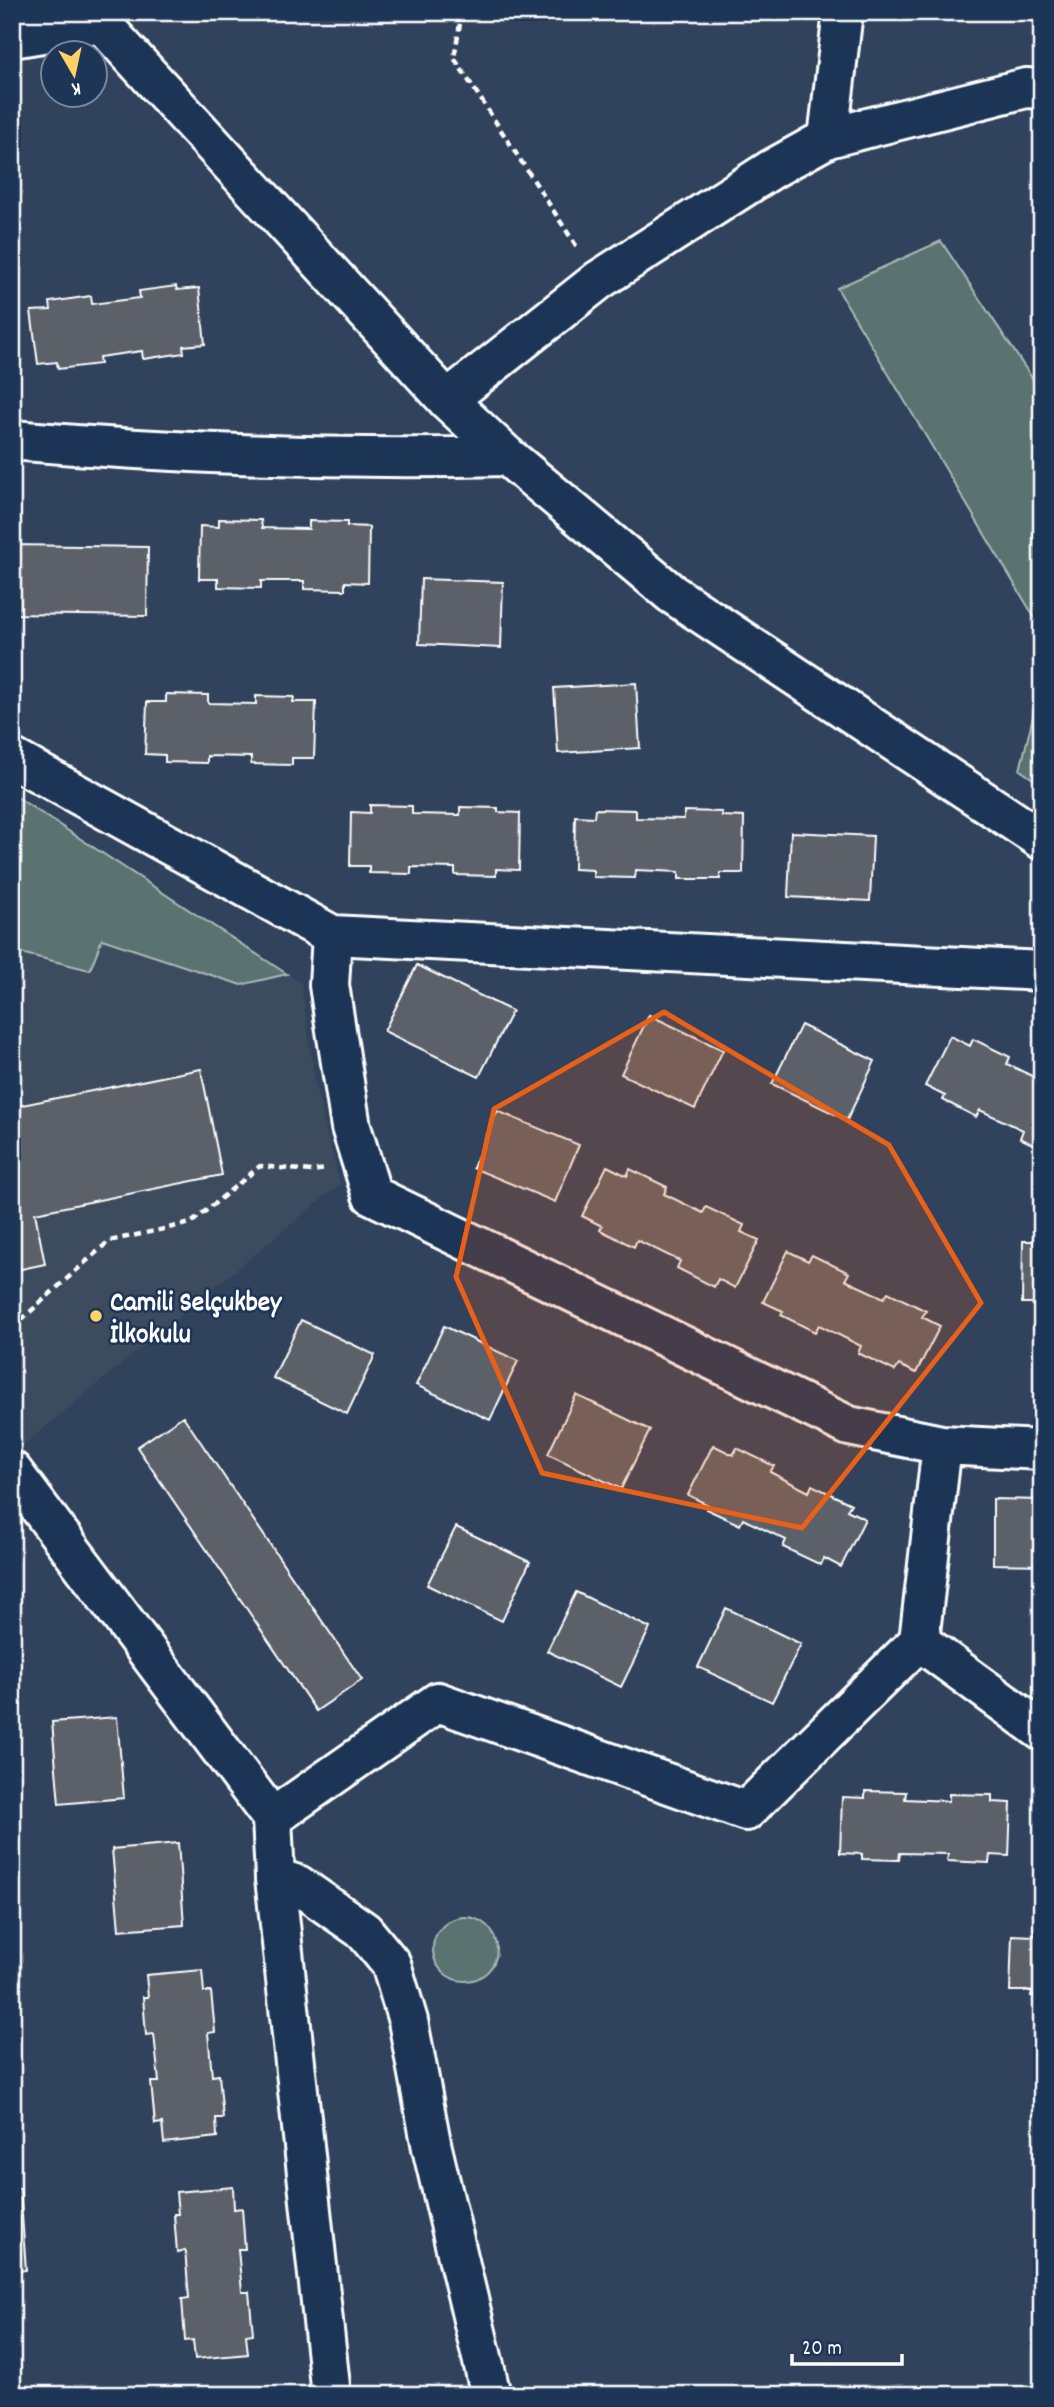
<svg xmlns="http://www.w3.org/2000/svg" width="1054" height="2407" viewBox="0 0 1054 2407" font-family="Dekko,sans-serif">
<style>
.built{fill:#3d4b5f}
.green{fill:#5a7370;stroke:#acb9b8;stroke-width:2}
.building{fill:#5b6167;stroke:#fff;stroke-width:2}
.lines{fill:none;stroke-linecap:round;stroke-linejoin:round}
.minor-casing{stroke:#fff;stroke-width:44}
.tertiary-casing{stroke:#fff;stroke-width:44}
.path{stroke:#fff;stroke-width:4.5;stroke-dasharray:7 5;stroke-linecap:butt}
.minor{stroke:#1d3557;stroke-width:38}
.tertiary{stroke:#1d3557;stroke-width:38}
.marked{fill:#e96118;fill-opacity:0.2;stroke:#e96118;stroke-width:5;stroke-linejoin:round}
.poi-dot{fill:#ffd166;stroke:#1d3557;stroke-width:2.5}
.labels{text-anchor:middle;stroke-width:5;stroke-linejoin:round;paint-order:stroke}
.poi-label{font-size:28px;font-weight:bold;fill:#fff;stroke:#1d3557;text-anchor:start}
</style>
<rect width="100%" height="100%" fill="#30425c"/>
<filter id="ink" filterUnits="userSpaceOnUse"><feTurbulence type="fractalNoise" baseFrequency=".0143" numOctaves="2"/><feDisplacementMap in="SourceGraphic" scale="14" xChannelSelector="R" yChannelSelector="G"/><feConvolveMatrix kernelMatrix="1 2 1 2 8 2 1 2 1" color-interpolation-filters="sRGB"/></filter>
<g filter="url(#ink)">
<path class="built" d="M101 939 241 985 287 974 301 983 316 1089 340 1184 20 1448H12V951L89 970Z"/>
<path class="green" d="M941 241 1042 393V630L837 288Z
M1042 679V785L1020 770Z
M12 794 287 974 241 985 102 939 90 970 12 951Z
M433 1949a32 32 0 1 1 64 0a32 32 0 1 1-64 0Z"/>
<path class="building" d="M176 286 177 290 199 288 205 344 183 346 184 353 143 359 142 351 99 357 100 364 58 369 57 362 38 364 31 311 51 310 50 302 91 296 92 304 140 298 139 291Z
M219 519 261 520 262 528 309 529V521L347 522V526L369 527 368 583 345 582V590L304 589V581H261V588L218 587V579H199L200 526 219 527Z
M12 545 148 547 147 616 12 614Z
M421 579 503 582 501 648 419 644Z
M636 683 640 748 558 753 554 688Z
M166 694 208 695V703L256 704V696L294 697 293 702H316L314 758H292V765L251 764V757L207 756V763L165 762V755L145 754 147 702H166Z
M370 805 412 806V814L460 815V807L498 808V812L520 813 519 870 496 869V876L455 875V868L411 867V874L369 873V866H350L351 812 370 813Z
M595 809 636 810V818L684 819V811L722 812V816L744 817 743 873H720V879H679V872L636 870 635 878 593 877V870L574 869 575 816 594 817Z
M791 832 873 836 870 901 788 897Z
M417 965 512 1011 479 1077 384 1031Z
M649 1015 723 1050 695 1109 621 1074Z
M801 1025 875 1061 847 1120 772 1084Z
M950 1036 970 1046 973 1039 1010 1057 1007 1064 1042 1081V1149L1020 1138 1023 1130 980 1110 976 1117 943 1100 945 1096 925 1086Z
M201 1069 222 1175 35 1213 45 1264 12 1271V1107Z
M497 1111 579 1145 555 1202 473 1168Z
M607 1166 627 1176 630 1169 667 1187 664 1194 703 1213 706 1207 744 1225 741 1232 759 1240 735 1288 718 1279 714 1287 677 1268 680 1261 637 1240 634 1247 600 1230 602 1226 582 1216Z
M1023 1241H1042V1303H1022Z
M788 1251 808 1261 812 1255 849 1273 845 1280 884 1298 888 1292 926 1311 922 1317 940 1326 916 1373 899 1365 895 1371 858 1353 861 1346 819 1325 815 1332 781 1315 783 1311 763 1302Z
M301 1320 375 1355 347 1414 273 1378Z
M444 1326 518 1361 490 1420 416 1385Z
M576 1395 650 1430 621 1489 548 1454Z
M183 1416 362 1680 316 1711 137 1447Z
M713 1445 733 1455 737 1448 774 1466 770 1472 809 1492 812 1485 851 1504 847 1510 865 1519 841 1567 824 1558 821 1565 783 1547 786 1540 743 1519 740 1525 706 1509 708 1505 688 1495Z
M993 1499 1042 1500V1565L993 1564Z
M456 1527 530 1562 502 1621 427 1585Z
M576 1592 650 1628 621 1687 547 1651Z
M726 1608 801 1644 772 1702 698 1667Z
M117 1717 124 1798 59 1804 52 1722Z
M865 1791 906 1792 905 1799 949 1801V1794L992 1795V1802L1011 1803 1009 1856 990 1855 989 1863 947 1861 948 1854 900 1853 899 1860 862 1859V1854L840 1853 842 1797 865 1798Z
M178 1843 184 1925 119 1930 112 1849Z
M1034 1928H1042V1996H1031L1032 1991H1010L1012 1935 1034 1936Z
M202 1970 204 1992H211L215 2032 208 2033 212 2076 219 2075 223 2118H216L217 2137 164 2143 162 2123 155 2124 151 2082H159L154 2034 146 2035 143 1997H148L146 1975Z
M233 2187 234 2209 242 2208 245 2249H238L242 2292H249L253 2334 246 2335 248 2354 195 2359 193 2340 185 2341 182 2299 189 2298 185 2250 177 2252 174 2214H178L176 2192Z
M20 2188 26 2270 12 2272V2189Z"/>
<g class="lines">
<g class="minor-casing">
<path id="minor" d="M91 12 447 400 507 456 672 594 1042 840
M12 38 103 23
M828 138 843 12
M447 400 599 280 772 169 828 138 1026 88 1042 89
M12 440C176 454 342 460 507 456
M12 758 332 935 329 985 351 1127 372 1195 849 1426 942 1445
M332 935 1042 971
M12 1471 272 1818
M919 1641 942 1445 1042 1450
M331 2395 275 1878 272 1818 438 1702 746 1811 919 1641 1042 1731"/>
</g>
<g class="tertiary-casing">
<path id="tertiary" d="M275 1878 298 1885 364 1931 391 1964 408 2021 432 2148 491 2395"/>
</g>
<path class="path" d="M462 12 454 58 579 250
M12 1328 109 1241 191 1223 260 1166 311 1171 326 1169"/>
<use href="#minor" class="minor"/>
<use href="#tertiary" class="tertiary"/>
</g>
</g>
<path class="marked" d="M664 1012 889 1145 981 1303 802 1528 542 1473 456 1277 494 1109Z"/>
<circle class="poi-dot" cx="96" cy="1316" r="7"/>
<g class="labels">
<g class="poi-label">
<text x="110" y="1310">Camili Selçukbey<tspan x="110" dy="32">İlkokulu</tspan></text>
</g>
</g>
<rect width="1054" height="2407" fill="none" stroke="#1d3557" stroke-width="42"/>
<rect x="21" y="21" width="1012" height="2365" fill="none" stroke="#fff" stroke-width="2.5" filter="url(#ink)"/>
<g transform="translate(74 74) rotate(171)"><circle r="33" fill="#1d3557" stroke="#77869a" stroke-width="2"/>
<path d="M0-5L12 26L0 18L-12 26Z" fill="#ffd166"/>
<text y="-10" font-size="19" font-weight="bold" text-anchor="middle" fill="#ffffff">K</text>
</g>
<path d="M792 2354v10h110v-10" fill="none" stroke="#ffffff" stroke-width="3.5"/>
<text x="802" y="2354" font-size="21" fill="#ffffff" stroke="#1d3557" stroke-width="5" paint-order="stroke">20 m</text>
</svg>
